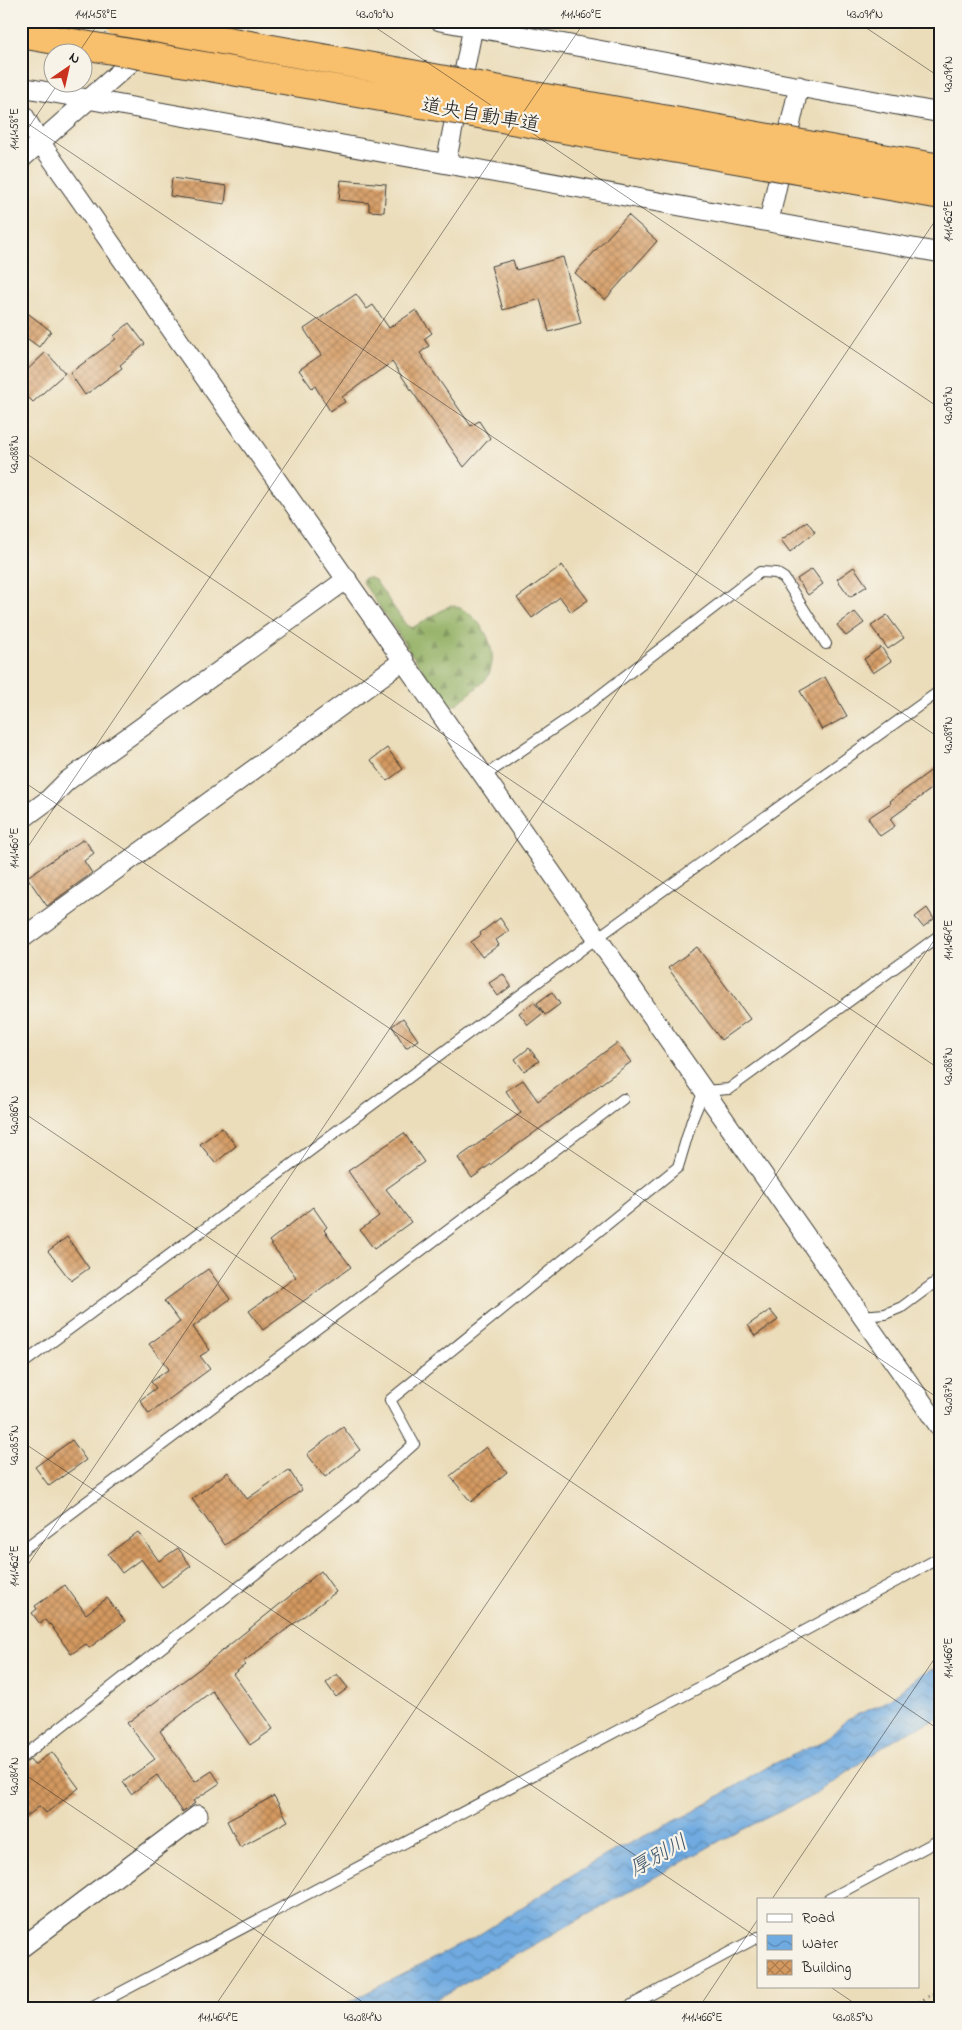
<svg xmlns="http://www.w3.org/2000/svg" width="962" height="2030" viewBox="0 0 962 2030" font-family="'Indie Flower','Klee One',sans-serif">
<style>
.forest{fill:url(#forest-firs);stroke:#576640}
.water{fill:url(#water-waves);stroke:#46637e}
.building{fill:url(#building-cross-hatch)}
.lines{fill:none;stroke-linecap:round;stroke-linejoin:round}
.lane-casing{stroke:#3b3934;stroke-width:12}
.street-casing{stroke:#3b3934;stroke-width:21}
.highway-casing{stroke:#3b3934;stroke-width:30}
.path{stroke:#3b3934;stroke-width:3;stroke-dasharray:1 4;stroke-linecap:butt}
.lane{stroke:#fff;stroke-width:10}
.street{stroke:#fff;stroke-width:19}
.highway{stroke:#f8bf6c;stroke-width:28}
.highway-bridge-casing{stroke:#3b3934;stroke-width:30;stroke-linecap:butt}
.highway-bridge{stroke:#f8bf6c;stroke-width:28}
.ticks{fill:none;stroke:#1c1c1c;stroke-width:1;stroke-opacity:0.45}
.labels{text-anchor:middle;stroke-width:4.5;stroke-linejoin:round;paint-order:stroke}
.street-label{font-size:20px;fill:#1c1c1c;stroke:#f7f3e8}
.water-label{font-size:21px;font-style:italic;fill:#3d556a;stroke:#f7f3e8}
.neatline{fill:none;stroke:#1c1c1c;stroke-width:2}
.ticks-label{font-size:12px;text-anchor:middle;fill:#1c1c1c}
</style>
<defs>
<pattern id="forest-firs" width="22" height="20" patternUnits="userSpaceOnUse" patternTransform="scale(1.25)"><rect width="22" height="20" fill="#92b063"/><path d="M5 1l3.5 6h-7zM16 11l3.5 6h-7z" fill="#768e51"/></pattern>
<pattern id="water-waves" width="16" height="10" patternUnits="userSpaceOnUse" patternTransform="scale(1.25)"><rect width="16" height="10" fill="#6faae0"/><path d="M0 5q4-4 8 0t8 0" fill="none" stroke="#5a8ab5"/></pattern>
<pattern id="building-cross-hatch" width="8" height="8" patternUnits="userSpaceOnUse" patternTransform="scale(1.25)"><rect width="8" height="8" fill="#d49960"/><path d="M0 0l8 8M0 8l8-8" fill="none" stroke="#ab7c4e"/></pattern>
</defs>
<rect width="100%" height="100%" fill="#f7f3e8"/>
<filter id="ink" filterUnits="userSpaceOnUse"><feTurbulence type="fractalNoise" baseFrequency=".02" numOctaves="2"/><feDisplacementMap in="SourceGraphic" scale="10" xChannelSelector="R" yChannelSelector="G"/><feConvolveMatrix kernelMatrix="1 2 1 2 8 2 1 2 1" color-interpolation-filters="sRGB"/></filter>
<filter id="wash" filterUnits="userSpaceOnUse"><feTurbulence type="fractalNoise" baseFrequency=".0096" numOctaves="4" result="noise"/><feDisplacementMap in="SourceGraphic" scale="20" xChannelSelector="R" yChannelSelector="G"/><feGaussianBlur stdDeviation="1.12" result="paint"/><feColorMatrix in="noise" values="0 0 0 0 0 0 0 0 0 0 0 0 0 0 0 0 0 1.4 0 .05"/><feComposite in="paint" operator="in"/></filter>
<g filter="url(#wash)">
<rect width="100%" height="100%" fill="#ebddba"/>
<path class="forest" d="M368 577 375 580 406 625 412 628 451 605C479 611 502 649 488 676 483 685 464 697 456 705L445 703 362 581 364 578Z"/>
<path class="water" d="M941 1666V1717L899 1736 814 1795 725 1838 419 2009H335L477 1936 569 1877 608 1854 693 1812 769 1766 826 1740 847 1719 884 1703 922 1674Z"/>
<g id="blocks">
<path class="building" d="M172 178 227 186 225 204 170 196Z
M341 180 386 184 384 212 369 211V203L339 200Z
M628 215 657 241 605 300 575 273Z
M563 257 581 323 549 332 540 299 503 310 491 266 513 260 516 270Z
M356 294 367 309 373 305 389 328 416 310 432 333 424 339 429 346 420 353 471 426 479 421 490 438 464 467 392 362 342 397 345 402 330 411 315 386 312 388 299 370 321 355 304 329Z
M21 308 51 331 39 347 21 334Z
M129 323 145 344 120 365 122 368 85 395 70 373 116 339 114 336Z
M46 352 65 373 33 402 21 390V376Z
M807 521 815 532 790 552 781 540Z
M562 565 588 600 571 612 560 597 532 618 517 598Z
M854 567 867 586 850 597 837 579Z
M812 569 823 584 808 595 797 579Z
M855 612 864 623 846 636 837 625Z
M887 615 904 638 888 649 871 626Z
M881 647 891 661 873 673 864 659Z
M825 677 847 716 822 730 800 691Z
M387 748 403 769 387 781 371 760Z
M941 763V782L890 819 895 826 880 836 868 818 891 803 890 801Z
M84 839 94 853 84 861 92 873 47 906 27 877Z
M927 908 934 919 923 927 915 917Z
M500 918 509 931 496 940 499 945 482 957 471 942 481 935 480 933Z
M697 947 750 1019 721 1040 668 968Z
M503 974 511 986 498 996 489 983Z
M552 992 560 1004 545 1015 537 1003Z
M534 1002 543 1013 528 1025 519 1013Z
M403 1018 418 1040 406 1048 392 1026Z
M617 1043 631 1062 472 1178 458 1158 521 1113 506 1091 523 1080 538 1101Z
M529 1048 539 1061 524 1071 515 1059Z
M222 1128 236 1146 215 1163 200 1144Z
M404 1133 424 1162 386 1189 411 1222 374 1249 360 1230 379 1216 348 1171Z
M313 1207 327 1227 324 1230 351 1267 263 1330 249 1311 296 1277 269 1241Z
M67 1237 89 1268 71 1281 48 1251Z
M208 1269 230 1299 193 1327 210 1350 200 1356 210 1369 149 1414 140 1400 156 1388 151 1382 169 1369 149 1344 180 1322 164 1301Z
M770 1310 778 1320 755 1336 748 1325Z
M343 1427 360 1450 325 1477 307 1454Z
M72 1440 86 1460 49 1486 35 1467Z
M486 1447 507 1472 471 1502 450 1476Z
M289 1470 302 1490 225 1545 192 1499 228 1472 247 1499Z
M138 1532 159 1561 178 1548 191 1566 162 1587 141 1559 122 1573 108 1554Z
M321 1571 336 1592 243 1662 245 1665 233 1674 273 1729 250 1745 212 1691 160 1731 195 1782 212 1771 220 1783 193 1801 195 1803 182 1812 157 1775 131 1794 123 1782 155 1759 127 1723 202 1667Z
M65 1585 86 1614 107 1598 125 1621 89 1648 86 1644 71 1654 50 1624 49 1625 45 1620 40 1624 32 1613 37 1609 35 1606Z
M337 1674 348 1688 336 1697 326 1683Z
M52 1752 79 1788 46 1813 40 1806 21 1821V1765L30 1760 34 1765Z
M274 1796 288 1821 240 1847 227 1821Z"/>
</g>
</g>
<g filter="url(#ink)">
<use href="#blocks" fill-opacity="0" stroke="#3b3934" stroke-width="1"/>
<g class="lines">
<g class="lane-casing">
<path id="lane" d="M484 776 585 707 760 572 776 573 784 578 826 644
M861 1316 885 1314 902 1307 941 1278
M21 1365 597 938 941 690
M21 1551 623 1099
M21 1758 360 1492 414 1444 390 1400 678 1167 692 1120 704 1091 729 1089 941 934
M829 1899 941 1839
M89 2009 706 1684 941 1557
M624 2009 758 1937"/>
</g>
<g class="street-casing">
<path id="street" d="M440 21 941 113
M21 87 941 253
M21 111 40 142 941 1429
M21 159 172 26
M446 163 473 27
M769 221 799 86
M21 820 48 800 67 781 347 579
M21 939 404 660
M21 1948 198 1815"/>
</g>
<g class="highway-casing">
<path id="highway" d="M841 151 941 168
M838 177 941 195"/>
</g>
<path class="path" d="M906 2009 941 1990"/>
<use href="#lane" class="lane"/>
<use href="#street" class="street"/>
<use href="#highway" class="highway"/>
<g class="highway-bridge-casing">
<path id="highway-bridge" d="M116 21 841 151
M21 34 838 177"/>
</g>
<use href="#highway-bridge" class="highway-bridge"/>
</g>
</g>
<path class="ticks" d="M366 21 941 409M856 21 941 78M79 52 100 21M21 119 941 739M21 139 59 82M21 450 941 1070M21 780 941 1400M21 857 585 21M21 1111 941 1731M21 1441 758 1938M21 1575 941 212M21 1772 373 2009M772 1899 941 1649M829 1986 863 2009M213 2009 941 930M698 2009 758 1919"/>
<g class="labels">
<g class="street-label">
<text transform="translate(481 114) rotate(10)" y="7">道央自動車道</text>
</g>
<g class="water-label">
<text transform="translate(658 1855) rotate(-29)" y="7">厚別川</text>
</g>
</g>
<rect width="962" height="2030" fill="none" stroke="#f7f3e8" stroke-width="55"/>
<rect x="757" y="1898" width="162" height="90" fill="#f7f3e8" stroke="#9f9d96"/>
<rect x="767" y="1914" width="25" height="8" fill="#ffffff" stroke="#9f9d96"/>
<text x="802" y="1922" font-size="15" fill="#1c1c1c">Road</text>
<rect x="767" y="1935" width="25" height="15" fill="url(#water-waves)" stroke="#9f9d96"/>
<text x="802" y="1948" font-size="15" fill="#1c1c1c">Water</text>
<rect x="767" y="1960" width="25" height="15" fill="url(#building-cross-hatch)" stroke="#9f9d96"/>
<text x="802" y="1972" font-size="15" fill="#1c1c1c">Building</text>
<g transform="translate(68 68) rotate(34)"><circle r="24" fill="#f7f3e8" stroke="#9f9d96"/>
<path d="M0-4L9 19L0 12L-9 19Z" fill="#c8321e"/>
<text y="-8" font-size="14" font-weight="bold" text-anchor="middle" fill="#1c1c1c">N</text>
</g>
<rect x="28" y="28" width="906" height="1974" class="neatline"/>
<g class="ticks-label">
<text x="96" y="18">141.458°E</text>
<text x="375" y="18">43.090°N</text>
<text x="581" y="18">141.460°E</text>
<text x="865" y="18">43.091°N</text>
<text transform="translate(948 74) rotate(-90)" y="4">43.091°N</text>
<text transform="translate(14 129) rotate(-90)" y="4">141.458°E</text>
<text transform="translate(948 221) rotate(-90)" y="4">141.462°E</text>
<text transform="translate(948 405) rotate(-90)" y="4">43.090°N</text>
<text transform="translate(14 454) rotate(-90)" y="4">43.088°N</text>
<text transform="translate(948 735) rotate(-90)" y="4">43.089°N</text>
<text transform="translate(14 848) rotate(-90)" y="4">141.460°E</text>
<text transform="translate(948 940) rotate(-90)" y="4">141.464°E</text>
<text transform="translate(948 1066) rotate(-90)" y="4">43.088°N</text>
<text transform="translate(14 1115) rotate(-90)" y="4">43.086°N</text>
<text transform="translate(948 1396) rotate(-90)" y="4">43.087°N</text>
<text transform="translate(14 1445) rotate(-90)" y="4">43.085°N</text>
<text transform="translate(14 1566) rotate(-90)" y="4">141.462°E</text>
<text transform="translate(948 1658) rotate(-90)" y="4">141.466°E</text>
<text transform="translate(14 1776) rotate(-90)" y="4">43.084°N</text>
<text x="218" y="2021">141.464°E</text>
<text x="363" y="2021">43.084°N</text>
<text x="702" y="2021">141.466°E</text>
<text x="853" y="2021">43.085°N</text>
</g>
</svg>
